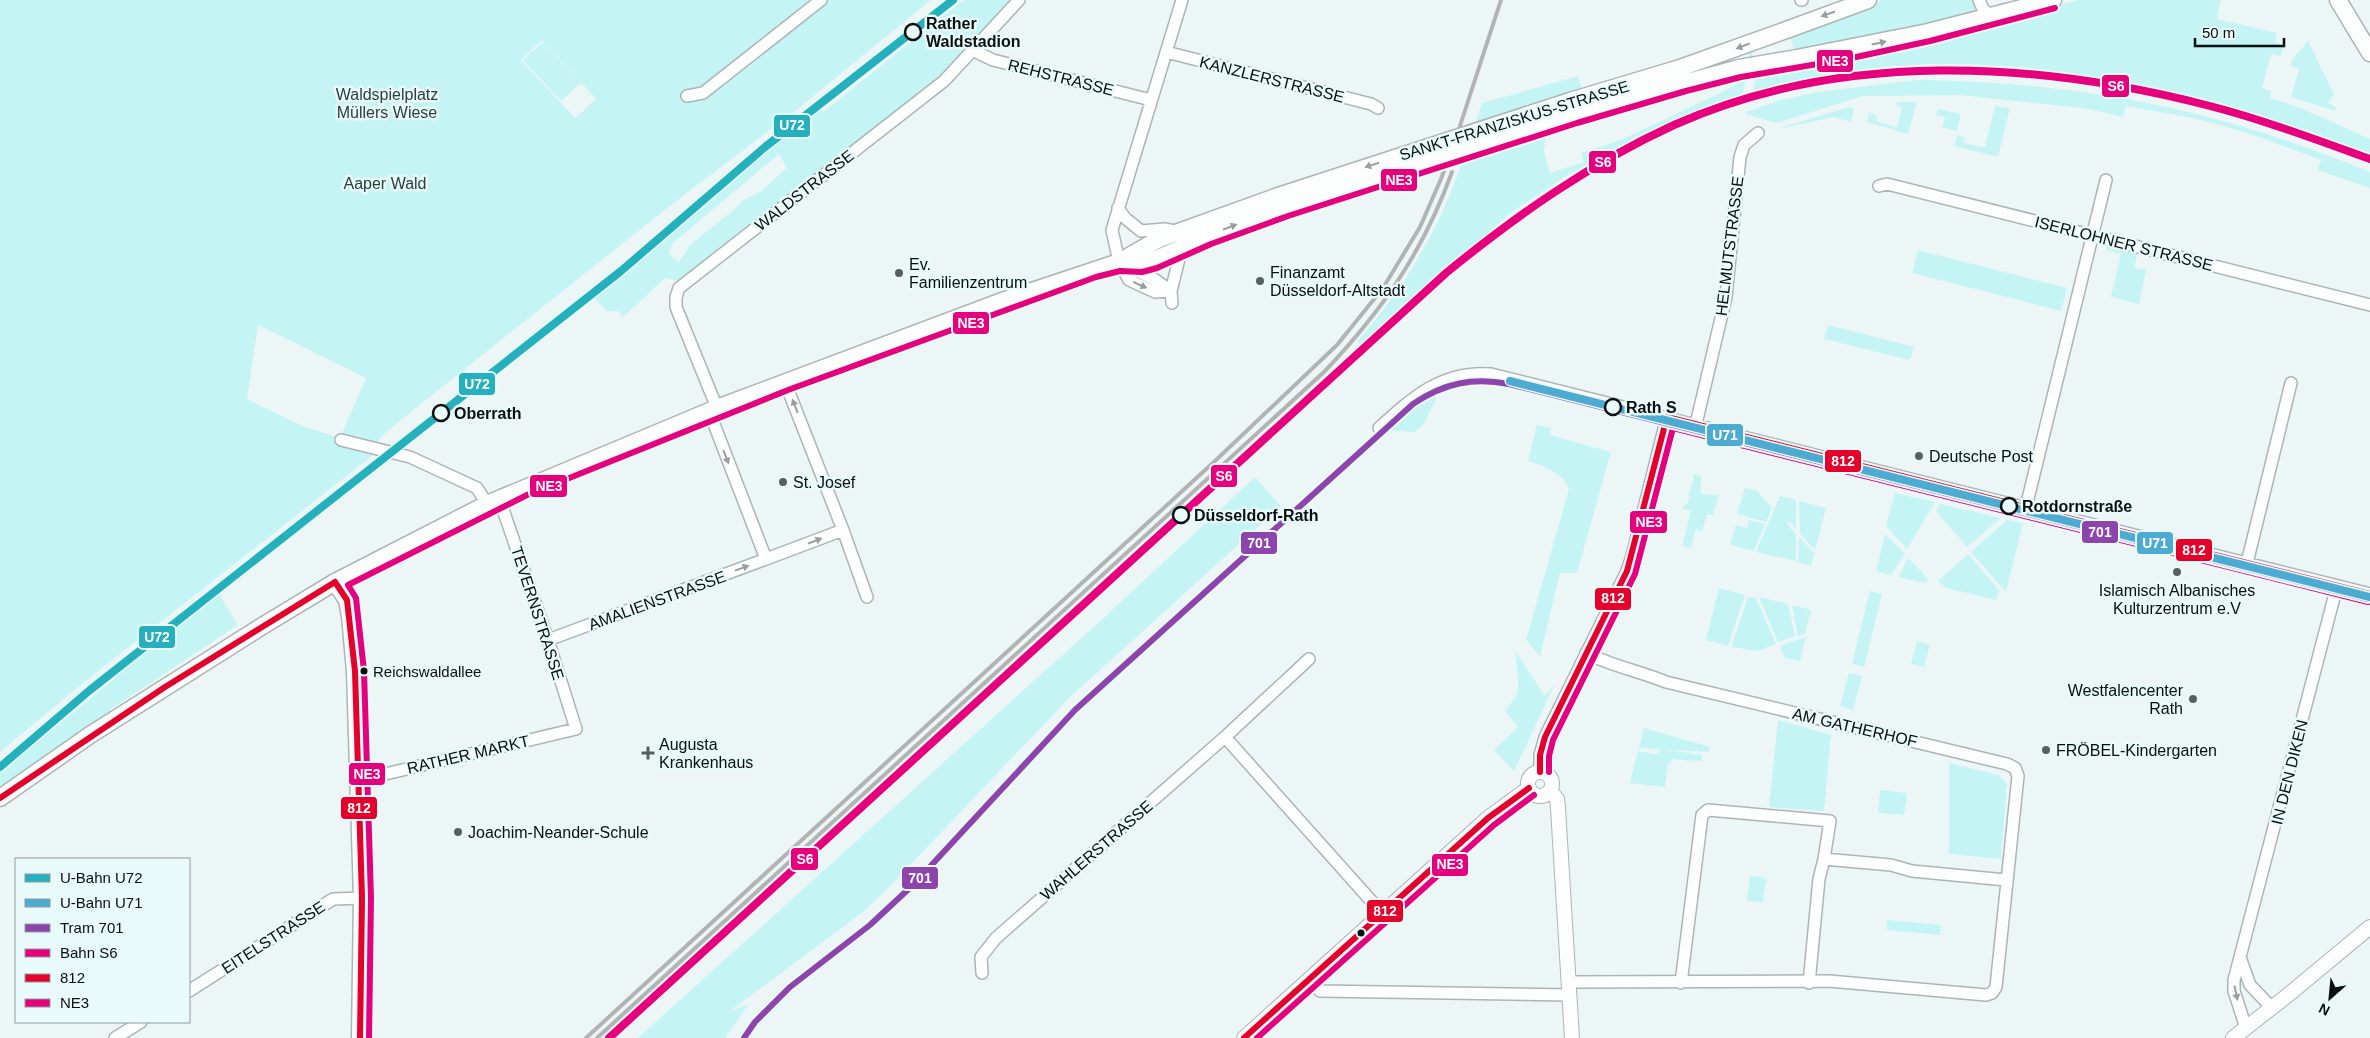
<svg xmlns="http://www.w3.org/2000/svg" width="2370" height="1038" viewBox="0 0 2370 1038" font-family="Arial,sans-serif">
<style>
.green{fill:#c5f4f5;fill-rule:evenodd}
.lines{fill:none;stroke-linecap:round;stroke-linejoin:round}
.minor-casing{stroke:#adb4b4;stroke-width:14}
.tertiary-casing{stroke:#adb4b4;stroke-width:16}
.secondary-casing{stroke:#adb4b4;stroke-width:19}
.minor{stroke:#fcfefe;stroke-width:11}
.tertiary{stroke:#fcfefe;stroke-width:14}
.secondary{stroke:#fcfefe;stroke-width:16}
.rail{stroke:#b2b4b4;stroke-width:4}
.secondary-bridge-casing{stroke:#adb4b4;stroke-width:19;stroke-linecap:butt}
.secondary-bridge{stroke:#fcfefe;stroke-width:16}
.bus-1-casing{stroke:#e9fafa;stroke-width:10}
.bus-2-casing{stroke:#e9fafa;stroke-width:10}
.bus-1{stroke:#e4002b;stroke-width:6}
.bus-2{stroke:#e5007d;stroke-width:6}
.rail-1-casing{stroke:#e9fafa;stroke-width:11}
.rail-1{stroke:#e6007e;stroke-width:8}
.tram-1-casing{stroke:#e9fafa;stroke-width:10}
.tram-1{stroke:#8e44ad;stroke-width:6}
.metro-1-casing{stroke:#e9fafa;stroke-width:11}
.metro-2-casing{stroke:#e9fafa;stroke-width:11}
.metro-1{stroke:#24b0bc;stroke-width:8}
.metro-2{stroke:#4daad0;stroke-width:8}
.oneway{fill:#9b9e9e}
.stop-dot{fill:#e9fafa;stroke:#090e0f;stroke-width:2.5}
.poi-dot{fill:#595f60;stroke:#e9fafa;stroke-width:2}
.bus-dot{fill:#090e0f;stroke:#e9fafa;stroke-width:2}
.labels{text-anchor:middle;stroke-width:5;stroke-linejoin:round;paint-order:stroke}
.bus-label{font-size:15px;fill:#090e0f;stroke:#e9fafa;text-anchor:start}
.stop-label{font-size:16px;font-weight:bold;fill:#090e0f;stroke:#e9fafa;text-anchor:start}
.street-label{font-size:16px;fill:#090e0f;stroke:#e9fafa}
.park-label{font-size:16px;fill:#263e3f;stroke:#e9fafa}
.poi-label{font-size:16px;fill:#090e0f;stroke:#e9fafa;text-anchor:start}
.line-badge{stroke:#e9fafa;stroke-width:2}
.badge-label{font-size:14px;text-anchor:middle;font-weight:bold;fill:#fff}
</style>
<rect width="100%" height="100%" fill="#edf6f6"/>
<path class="green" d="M0 0H931L795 111 680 198 398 422 381 437 372 451 377 452 83 683 0 752ZM542 40 596 99 575 118 521 60ZM258 325 366 378 340 438 302 426 247 399Z
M964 0H1016L960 61 684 282 665 278 623 317 618 311H607L595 298 654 249 725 185 820 109 823 112ZM779 154 787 168 760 192 743 200 735 209 690 245 679 262 669 254 672 244Z
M1883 0H1976L1982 14 1795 53 1789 31Z
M2078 0H2221L2217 19 2277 33 2275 41 2283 46 2281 56 2271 54 2262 88 2271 91 2270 98 2301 108 2370 139V154C2211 96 2043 50 1872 68 1832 73 1793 82 1754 91L1756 75 1932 37Z
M1757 37 1742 95 1640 135 1565 177 1513 211 1360 344 1357 342C1398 295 1430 245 1453 187 1464 159 1472 131 1482 103L1578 76 1582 88 1546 131 1544 152 1550 173 1584 162 1581 153 1621 140 1735 86Z
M2308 41 2334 94 2328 102 2336 108 2335 111 2291 97 2299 69 2290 66 2293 58Z
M543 42 581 83 561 101 523 60Z
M1918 80C2080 82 2221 110 2370 172V188L2317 170 2321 160C2290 149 2259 136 2227 127 2194 117 2160 112 2126 106L2123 117 2089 109 1959 95 1863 96 1776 123 1748 115 1746 112 1781 100 1818 92Z
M1897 102H1917L1908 134 1867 122 1869 112 1877 116V122L1897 127 1902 107 1896 106Z
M1995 106 2010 108 1998 157 1954 146 1957 135 1965 138 1964 143 1985 148Z
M1849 107 1854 109 1851 122 1834 117 1774 130Z
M1938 109 1961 114 1957 131 1942 127 1945 117 1936 115Z
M2108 244 2138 251 2134 268 2146 270 2139 304 2111 297 2121 254 2106 250Z
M1918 250 2067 288 2061 311 1912 273Z
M1828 325 1914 347 1910 360 1824 339Z
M1441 389 1423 425 1414 432 1389 430 1387 432 1386 429 1410 407Z
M1537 425 1551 428 1550 435 1611 452 1577 573H1560L1540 656 1526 640 1569 489C1565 474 1542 465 1528 461Z
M1693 474 1701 476V494L1719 495 1713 515 1707 514 1702 532 1695 530 1691 548 1682 546 1691 510 1682 509 1690 499 1688 495 1694 479Z
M1255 477 1281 506 1069 698 893 883 863 912 730 1011 749 1004 725 1038H638L1107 615Z
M1745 488 1756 490 1772 508 1766 522 1737 514Z
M1895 493 1935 502 1907 549 1886 526Z
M1780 496 1796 500V529L1789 521 1787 523 1796 535V561L1756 552Z
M1799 501 1826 508 1815 550 1800 534Z
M1940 504 2001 518 1967 547 1936 511Z
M1749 520 1765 524 1754 551 1730 545 1736 525 1747 528Z
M2007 520 2023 523 2006 592 1971 552Z
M1885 534 1905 554 1891 575 1876 571Z
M1799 537 1814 553 1811 566 1798 562Z
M1968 554 1999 590 1996 600 1946 588 1938 581Z
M1908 558 1929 580 1924 583 1898 577Z
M1719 588 1745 595 1728 646 1706 640Z
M1870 591 1882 594 1864 667 1852 664Z
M219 594 238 625 111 709 108 714 0 790V772L112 681 126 667Z
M1748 597 1756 598 1776 644 1758 651 1731 647Z
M1759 597 1788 604 1795 636 1778 642Z
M1792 605 1811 610 1805 634 1798 636Z
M1806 637 1800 661 1785 658 1780 646Z
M1917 641 1930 645 1924 667 1911 664Z
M1516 652 1544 695 1554 686 1514 771 1494 750 1518 727 1505 711 1517 695 1518 684Z
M1849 673 1862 676 1853 710 1840 706Z
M1778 720 1831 735 1824 811 1769 807Z
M1644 728 1710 747 1709 752 1639 748Z
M1659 749 1691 753 1692 756 1693 754 1702 755V761L1693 760V764L1692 761 1672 759 1671 763H1668L1665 787 1630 783 1638 751 1654 754 1659 753Z
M1949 763 1999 775 2007 784 2001 859 1949 854Z
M1880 790 1907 793 1904 815 1878 813Z
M1750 876 1766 878 1763 902 1747 901Z
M1887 920 1941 925 1940 935 1887 930Z"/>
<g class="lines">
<g class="minor-casing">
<path id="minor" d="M1801 0H1802
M1979 0 1983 9 1991 16
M972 50 993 60 1151 100
M1166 52 1371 104 1378 108
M687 96 703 93 821 0
M1879 186 1887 184 2370 305
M1118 208 1125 218 1141 231 1164 229 1175 231
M1125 265 1154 279 1171 291
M1171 291 1155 292 1129 280 1119 262 1112 230 1182 0
M1172 303 1171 291 1180 255 1187 246
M717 408 676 307V297L679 288 944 81 1019 0
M709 411 766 559 843 530 785 382
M1696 424 1726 297 1740 157 1744 145 1758 133
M1379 428C1412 398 1442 370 1491 374L2370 594
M341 440 410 457 477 488 487 504
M2026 507 2106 180
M843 530 867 597
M2247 563 2291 383
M548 640 766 559
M1225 737 1382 913
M1540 772V755L1545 737 1627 571 1632 556 1667 417
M360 780 576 729 548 640 499 498
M1824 859 1891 865 1912 871 2006 880
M2241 960 2250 985 2272 1008
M982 973 981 957 996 938 1225 737 1309 659
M1309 980 1320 991 1569 995
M1568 982 1829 981 1986 995 1992 993 1996 987 2018 776 2015 768 2007 764 1666 682C1639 671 1612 666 1586 653
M1681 983 1702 815 1708 810 1830 821 1824 859 1819 879 1809 983
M189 991 333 899 362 898
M2246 1028 2234 991V980L2337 586
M115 1038 141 1022"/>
</g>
<g class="tertiary-casing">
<path id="tertiary" d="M1528 784a12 12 0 1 1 24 0a12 12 0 1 1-24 0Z
M1550 791 1557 799 1558 808 1572 1038
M1244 1038 1488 818 1529 788
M2233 1038 2288 995 2370 927"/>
</g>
<g class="secondary-casing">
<path id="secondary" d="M2338 0 2370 53
M1789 29 1868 0
M1797 58 1928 32 2053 0
M1119 262 1142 263 1154 260 1208 236 1285 208
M335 582 347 600 350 616 355 671 362 898 360 1038
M0 798 90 735 264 625 335 582 487 504 717 408 1005 300 1119 262 1159 239 1281 195"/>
</g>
<use href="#minor" class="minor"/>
<use href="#tertiary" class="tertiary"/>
<use href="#secondary" class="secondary"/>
<path class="rail" d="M586 1038 1215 461 1337 345 1383 288 1420 227 1441 179 1457 135 1501 0
M597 1038 1324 372C1382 311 1423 252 1452 172"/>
<g class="secondary-bridge-casing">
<path id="secondary-bridge" d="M1281 195 1570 101 1680 68 1789 29
M1285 208 1630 98 1739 68 1797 58"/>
</g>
<use href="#secondary-bridge" class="secondary-bridge"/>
<g class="bus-1-casing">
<path id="bus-1" d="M1667 417 2370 594
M335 582 347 600 355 671 362 898 360 1038
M1540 772V755L1545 737 1627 571 1667 417
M0 798 165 687 335 582
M1244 1038 1488 818 1529 788"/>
</g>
<g class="bus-2-casing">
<path id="bus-2" d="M1549 772V756L1553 740 1635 574 1673 428 2368 602
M369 1038 371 898 364 671 356 598 348 585 527 495 788 390 1096 277 1120 271 1142 272 1157 268 1211 244 1288 216 1577 123 1686 91 1741 77 1847 59 1930 41 2055 8
M1257 1038 1494 825 1534 795"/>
</g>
<use href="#bus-1" class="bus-1"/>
<use href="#bus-2" class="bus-2"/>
<g class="rail-1-casing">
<path id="rail-1" d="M609 1038 1446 273C1517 215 1591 163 1674 125 1842 50 2036 61 2210 106 2264 120 2317 140 2370 159"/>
</g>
<use href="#rail-1" class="rail-1"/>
<g class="tram-1-casing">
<path id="tram-1" d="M744 1038 755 1022 790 987 870 925 914 884 1075 710 1413 404C1444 383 1473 377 1509 384L2368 599"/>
</g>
<use href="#tram-1" class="tram-1"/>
<g class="metro-1-casing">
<path id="metro-1" d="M0 767 90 690 621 271 765 147 953 0"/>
</g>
<g class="metro-2-casing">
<path id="metro-2" d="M1510 381 2370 597"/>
</g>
<use href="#metro-1" class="metro-1"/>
<use href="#metro-2" class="metro-2"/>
</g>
<defs><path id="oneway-solid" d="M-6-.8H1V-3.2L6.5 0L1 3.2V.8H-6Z" transform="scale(1.25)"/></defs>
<g class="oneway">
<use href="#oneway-solid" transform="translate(1828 14) rotate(161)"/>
<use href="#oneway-solid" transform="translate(1879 43) rotate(-12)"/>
<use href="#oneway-solid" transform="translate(1743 46) rotate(159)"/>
<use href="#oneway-solid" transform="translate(1372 165) rotate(162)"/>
<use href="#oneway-solid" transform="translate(1230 227) rotate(-21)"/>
<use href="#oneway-solid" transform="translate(1140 285) rotate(24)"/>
<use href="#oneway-solid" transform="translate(795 406) rotate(-111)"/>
<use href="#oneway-solid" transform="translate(726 457) rotate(69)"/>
<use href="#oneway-solid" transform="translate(815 541) rotate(-21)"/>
<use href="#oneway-solid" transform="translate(742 568) rotate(-20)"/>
<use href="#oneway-solid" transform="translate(2236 993) rotate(78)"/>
</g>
<g class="stop-dot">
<circle cx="913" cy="32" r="8"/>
<circle cx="1613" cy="407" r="8"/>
<circle cx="441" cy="413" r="8"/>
<circle cx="2009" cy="506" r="8"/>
<circle cx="1181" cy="515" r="8"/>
</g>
<g class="poi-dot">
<circle cx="899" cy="273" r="5"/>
<circle cx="1260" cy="281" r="5"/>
<circle cx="1919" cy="456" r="5"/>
<circle cx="783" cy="482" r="5"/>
<circle cx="2177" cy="572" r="5"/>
<circle cx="2193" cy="699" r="5"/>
<circle cx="2046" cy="750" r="5"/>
<path d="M645.5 745.5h5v5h5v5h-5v5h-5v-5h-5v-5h5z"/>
<circle cx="458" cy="832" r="5"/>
</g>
<g class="bus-dot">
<circle cx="364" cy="671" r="4.5"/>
<circle cx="1361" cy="933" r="4.5"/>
</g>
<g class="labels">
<g class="bus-label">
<text x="373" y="677">Reichswaldallee</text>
</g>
<g class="stop-label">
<text x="926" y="29">Rather<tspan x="926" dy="18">Waldstadion</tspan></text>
<text x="1626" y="413">Rath S</text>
<text x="454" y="419">Oberrath</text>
<text x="2022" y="512">Rotdornstraße</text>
<text x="1194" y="521">Düsseldorf-Rath</text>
</g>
<g class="street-label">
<text transform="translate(1061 77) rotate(14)" y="6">REHSTRASSE</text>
<text transform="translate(1272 79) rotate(14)" y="6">KANZLERSTRASSE</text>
<text transform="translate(1514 120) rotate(-17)" y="6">SANKT-FRANZISKUS-STRASSE</text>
<text transform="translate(804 190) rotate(-38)" y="6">WALDSTRASSE</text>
<text transform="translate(2124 243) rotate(14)" y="6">ISERLOHNER STRASSE</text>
<text transform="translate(1729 246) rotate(-83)" y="6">HELMUTSTRASSE</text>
<text transform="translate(657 600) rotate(-20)" y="6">AMALIENSTRASSE</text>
<text transform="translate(538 613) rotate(72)" y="6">TEVERNSTRASSE</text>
<text transform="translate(1855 727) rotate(13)" y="6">AM GATHERHOF</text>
<text transform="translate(468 754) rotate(-13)" y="6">RATHER MARKT</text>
<text transform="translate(2289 772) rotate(-76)" y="6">IN DEN DIKEN</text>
<text transform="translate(1096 850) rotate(-41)" y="6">WAHLERSTRASSE</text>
<text transform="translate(273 937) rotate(-33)" y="6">EITELSTRASSE</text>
</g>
<g class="park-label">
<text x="387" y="100">Waldspielplatz<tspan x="387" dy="18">Müllers Wiese</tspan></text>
<text x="385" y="189">Aaper Wald</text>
</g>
<g class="poi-label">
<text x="909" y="270">Ev.<tspan x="909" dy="18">Familienzentrum</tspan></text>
<text x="1270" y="278">Finanzamt<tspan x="1270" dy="18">Düsseldorf-Altstadt</tspan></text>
<text x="1929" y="462">Deutsche Post</text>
<text x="793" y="488">St. Josef</text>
<text x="2177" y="596" text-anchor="middle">Islamisch Albanisches<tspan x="2177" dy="18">Kulturzentrum e.V</tspan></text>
<text x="2183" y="696" text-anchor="end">Westfalencenter<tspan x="2183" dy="18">Rath</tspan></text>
<text x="659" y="750">Augusta<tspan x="659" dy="18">Krankenhaus</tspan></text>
<text x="2056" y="756">FRÖBEL-Kindergarten</text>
<text x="468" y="838">Joachim-Neander-Schule</text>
</g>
</g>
<g class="line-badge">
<rect x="1816" y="49" width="38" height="24" rx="5" fill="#e5007d"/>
<rect x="2101" y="74" width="29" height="24" rx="5" fill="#e6007e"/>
<rect x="773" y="114" width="38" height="24" rx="5" fill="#24b0bc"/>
<rect x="1588" y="150" width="29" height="24" rx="5" fill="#e6007e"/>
<rect x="1380" y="168" width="38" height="24" rx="5" fill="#e5007d"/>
<rect x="952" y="311" width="38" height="24" rx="5" fill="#e5007d"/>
<rect x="458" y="372" width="38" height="24" rx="5" fill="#24b0bc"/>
<rect x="1706" y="423" width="38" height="24" rx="5" fill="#4daad0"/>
<rect x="1824" y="449" width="38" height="24" rx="5" fill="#e4002b"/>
<rect x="1210" y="464" width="28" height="24" rx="5" fill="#e6007e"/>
<rect x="529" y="474" width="39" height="24" rx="5" fill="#e5007d"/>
<rect x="1629" y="510" width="39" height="24" rx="5" fill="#e5007d"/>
<rect x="2081" y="520" width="38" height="24" rx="5" fill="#8e44ad"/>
<rect x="2136" y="531" width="38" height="24" rx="5" fill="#4daad0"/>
<rect x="1240" y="531" width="38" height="24" rx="5" fill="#8e44ad"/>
<rect x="2175" y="538" width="38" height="24" rx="5" fill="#e4002b"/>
<rect x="1594" y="587" width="38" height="24" rx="5" fill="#e4002b"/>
<rect x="138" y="625" width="38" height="24" rx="5" fill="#24b0bc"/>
<rect x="348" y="762" width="38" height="24" rx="5" fill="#e5007d"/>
<rect x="340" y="796" width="38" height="24" rx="5" fill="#e4002b"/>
<rect x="790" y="847" width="29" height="24" rx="5" fill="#e6007e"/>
<rect x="1431" y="853" width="38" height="24" rx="5" fill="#e5007d"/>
<rect x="901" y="866" width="38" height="24" rx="5" fill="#8e44ad"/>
<rect x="1366" y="899" width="38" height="24" rx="5" fill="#e4002b"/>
</g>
<g class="badge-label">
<text x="1835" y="66">NE3</text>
<text x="2116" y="91">S6</text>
<text x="792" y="130">U72</text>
<text x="1603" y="167">S6</text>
<text x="1399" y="185">NE3</text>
<text x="971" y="328">NE3</text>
<text x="477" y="389">U72</text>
<text x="1725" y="440">U71</text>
<text x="1843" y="466">812</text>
<text x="1224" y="481">S6</text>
<text x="549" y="491">NE3</text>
<text x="1649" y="527">NE3</text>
<text x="2100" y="537">701</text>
<text x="2155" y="548">U71</text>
<text x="1259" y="548">701</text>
<text x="2194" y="555">812</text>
<text x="1613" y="603">812</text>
<text x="157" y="642">U72</text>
<text x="367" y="779">NE3</text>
<text x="359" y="813">812</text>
<text x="805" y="864">S6</text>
<text x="1450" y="869">NE3</text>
<text x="920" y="883">701</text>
<text x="1385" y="916">812</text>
</g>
<rect x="15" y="858" width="175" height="165" fill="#e9fafa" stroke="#8f9c9c"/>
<rect x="25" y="874" width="25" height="8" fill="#24b0bc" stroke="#8f9c9c"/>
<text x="60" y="883" font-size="15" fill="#090e0f">U-Bahn U72</text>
<rect x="25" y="899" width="25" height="8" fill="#4daad0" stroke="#8f9c9c"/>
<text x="60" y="908" font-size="15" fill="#090e0f">U-Bahn U71</text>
<rect x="25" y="924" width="25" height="8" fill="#8e44ad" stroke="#8f9c9c"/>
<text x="60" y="933" font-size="15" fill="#090e0f">Tram 701</text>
<rect x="25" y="949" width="25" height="8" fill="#e6007e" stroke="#8f9c9c"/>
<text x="60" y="958" font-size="15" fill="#090e0f">Bahn S6</text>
<rect x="25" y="974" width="25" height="8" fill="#e4002b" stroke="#8f9c9c"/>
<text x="60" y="983" font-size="15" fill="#090e0f">812</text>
<rect x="25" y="999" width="25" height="8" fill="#e5007d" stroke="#8f9c9c"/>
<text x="60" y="1008" font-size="15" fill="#090e0f">NE3</text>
<g transform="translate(2330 998) rotate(207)" stroke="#e9fafa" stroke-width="4" paint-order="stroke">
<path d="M0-4L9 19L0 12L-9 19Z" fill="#090e0f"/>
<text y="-8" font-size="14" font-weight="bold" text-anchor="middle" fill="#090e0f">N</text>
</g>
<path d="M2195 38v8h89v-8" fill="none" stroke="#090e0f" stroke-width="2.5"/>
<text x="2202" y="38" font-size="15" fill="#090e0f" stroke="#e9fafa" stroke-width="4" paint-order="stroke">50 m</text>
</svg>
